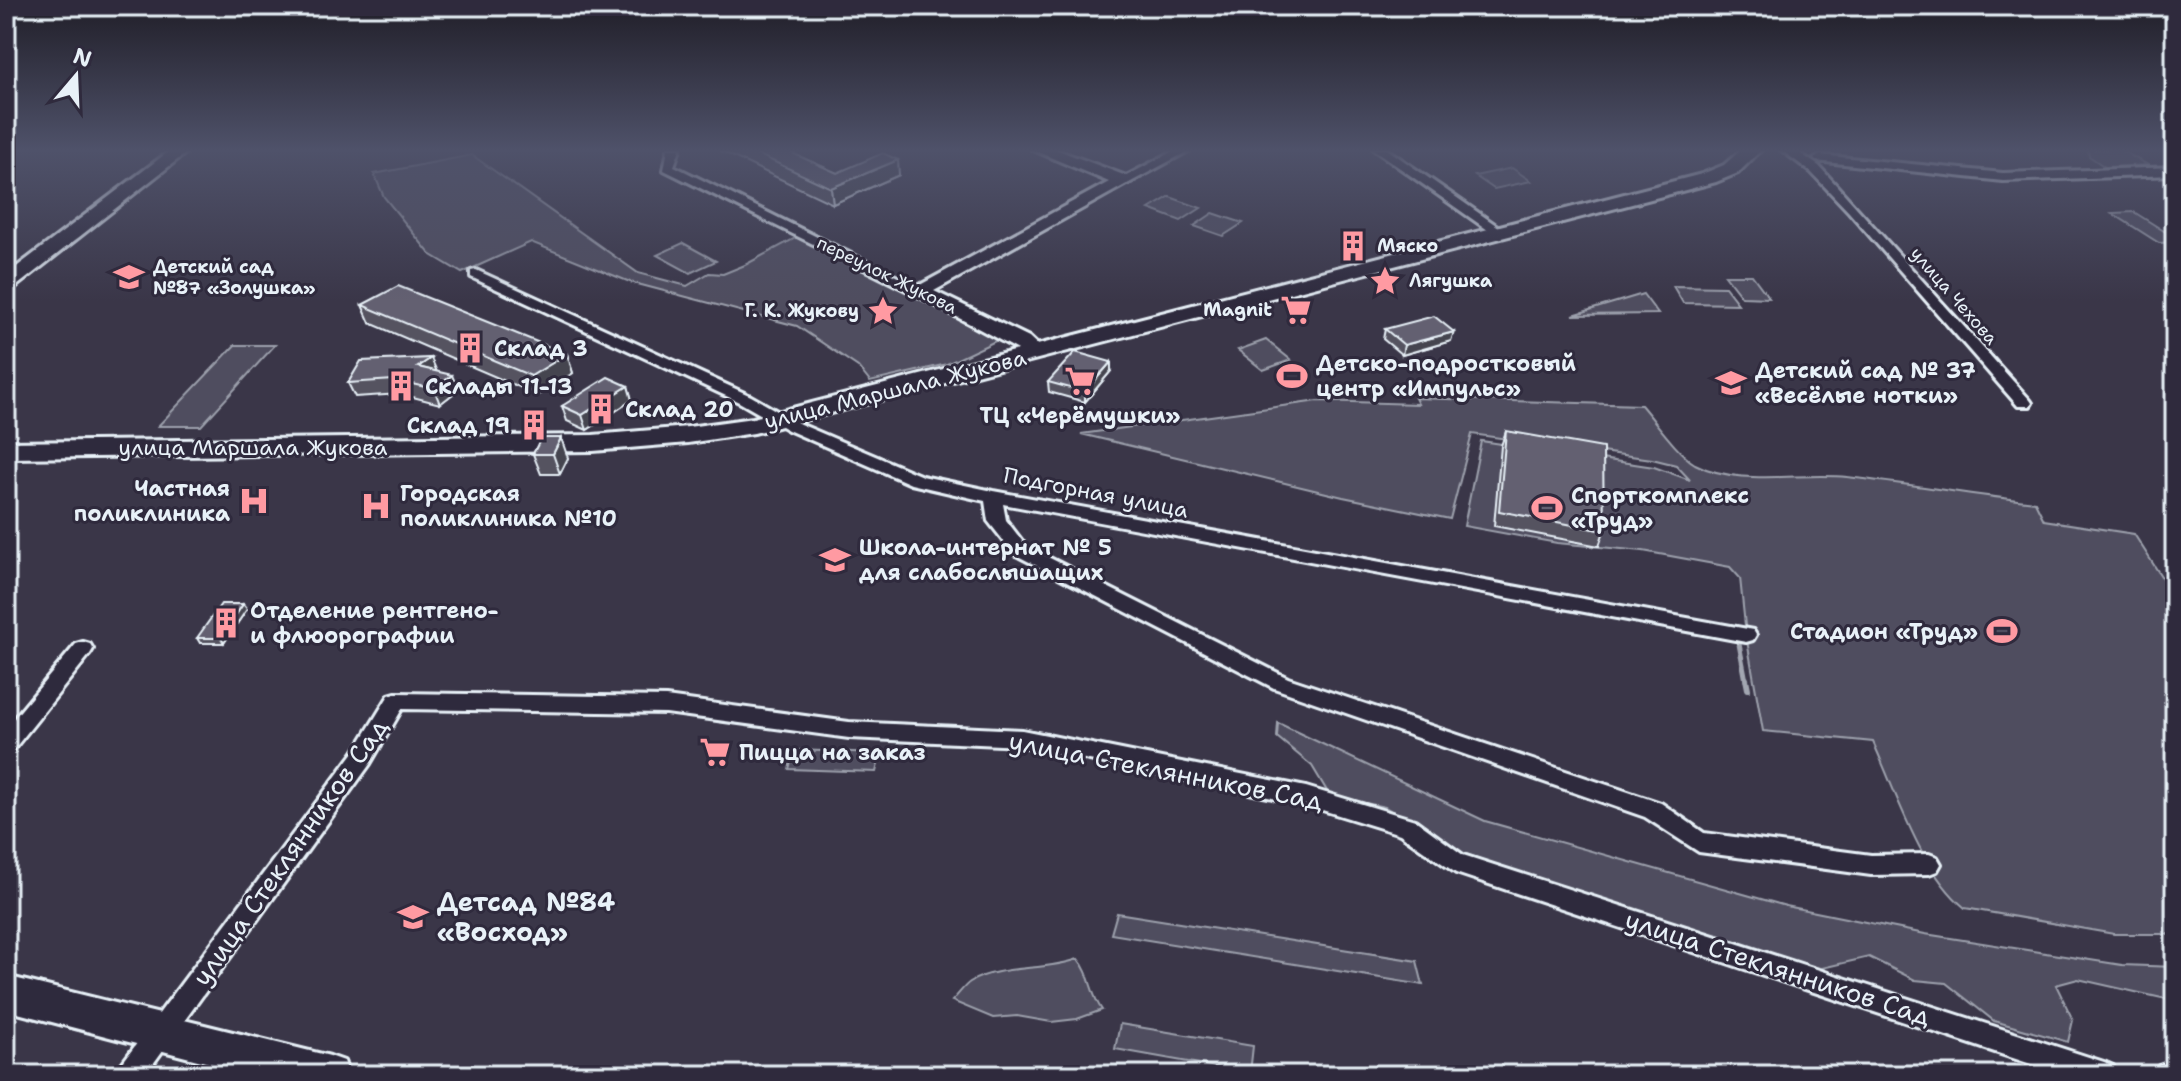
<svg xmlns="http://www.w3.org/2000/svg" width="2181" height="1081" viewBox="0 0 2181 1081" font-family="'Shantell Sans',sans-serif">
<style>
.green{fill:#504e5f;stroke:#9ca0ac;stroke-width:2}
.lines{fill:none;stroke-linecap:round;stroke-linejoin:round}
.stream-far1{stroke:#a2a6b1;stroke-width:5}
.stream{stroke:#a2a6b1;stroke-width:6}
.street-casing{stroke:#e8f1f8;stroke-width:6}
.secondary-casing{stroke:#e8f1f8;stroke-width:6}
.primary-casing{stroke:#e8f1f8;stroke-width:6}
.street{fill:#2f2a3d;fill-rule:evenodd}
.secondary{fill:#2f2a3d;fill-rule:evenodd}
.primary{fill:#2f2a3d;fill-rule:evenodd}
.wall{fill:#555361;stroke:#e8f1f8;stroke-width:2}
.shaded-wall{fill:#45444f;stroke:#e8f1f8;stroke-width:2}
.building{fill:#636171;stroke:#e8f1f8;stroke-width:2}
.labels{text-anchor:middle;stroke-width:6;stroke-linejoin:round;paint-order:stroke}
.far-poi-label{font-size:18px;font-weight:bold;fill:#e8f1f8;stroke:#2f2a3d;text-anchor:start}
.far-street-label{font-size:18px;fill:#e8f1f8;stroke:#2f2a3d}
.poi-label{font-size:22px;font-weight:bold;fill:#e8f1f8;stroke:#2f2a3d;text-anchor:start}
.street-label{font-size:22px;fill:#e8f1f8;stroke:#2f2a3d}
.near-street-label{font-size:26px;fill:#e8f1f8;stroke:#2f2a3d}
.near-poi-label{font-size:26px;font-weight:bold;fill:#e8f1f8;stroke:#2f2a3d;text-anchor:start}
</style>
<rect width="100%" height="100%" fill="#3a3648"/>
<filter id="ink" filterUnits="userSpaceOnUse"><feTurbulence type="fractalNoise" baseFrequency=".0125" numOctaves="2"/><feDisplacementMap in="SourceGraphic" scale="16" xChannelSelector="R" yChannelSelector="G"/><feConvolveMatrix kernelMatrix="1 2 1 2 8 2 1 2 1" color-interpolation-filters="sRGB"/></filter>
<g filter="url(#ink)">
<path class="green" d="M2088 149H2119L2148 165 2105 167 2089 156Z
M472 155 638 273 687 286 709 273 723 274 745 265 799 236 1004 337 947 364 870 382 858 367 797 326 630 282 531 242 462 273 430 254 384 197 374 174Z
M1512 168 1531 181 1494 189 1475 176Z
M1169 197H1170L1201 208 1181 221 1149 209Z
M2134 212 2175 238V242L2159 243 2112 213Z
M1213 213 1243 223 1223 236 1194 226Z
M683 243 716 261 690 273 657 255Z
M1725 275H1752L1769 298 1742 297Z
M1673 286 1725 287 1738 304 1683 303Z
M1643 294 1658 314 1573 315Z
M1266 340 1291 360 1263 370 1238 350Z
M235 345H275L201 426H158Z
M1415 398 1641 405C1655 421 1678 454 1695 464 1739 487 1799 472 1847 477 1910 484 1972 495 2035 502L2044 520 2134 534 2175 598V934H2114L1965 908C1921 872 1897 794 1873 742L1763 731 1746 635 1740 578 1730 567 1643 551 1557 543 1464 526 1481 441 1654 467 1690 480 1676 465 1652 459 1472 434 1450 519 1343 497 1081 434 1318 401 1418 404Z
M1278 723 1485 821 1786 906 1925 934 2122 965 2175 967V1001L2078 979 2056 985 2073 1020 2068 1042 1994 1021 1946 983 1915 980 1869 957 1818 969 1548 883 1455 850 1385 807 1330 796 1312 766 1277 737Z
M794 750 881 753 876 772 789 769Z
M1117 913 1417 961 1423 985 1111 934Z
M1078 959C1091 973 1090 994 1102 1010L1077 1019 1051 1022 1017 1016 993 1018 952 1001C958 995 964 986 970 982 997 965 1046 971 1078 959Z
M1120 1024 1253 1046 1250 1073 1115 1049Z"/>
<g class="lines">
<path class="stream-far1" d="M1739 644 1746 681"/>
<path class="stream" d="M1746 679 1748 689"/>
<g class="street-casing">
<path id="street" d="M668 149H680L674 166 926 291 919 295 914 294 664 170Z
M1177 149H1192L1127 184 1117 181Z
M1373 149H1387L1506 232 1495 235Z
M1780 149H1794L1819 166 2030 400 2032 403 2030 406H2018L1849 212 1811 172Z
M1820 155 2003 173 2175 167V175L2003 181 1816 161 1814 159Z
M476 270 751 396 800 424 922 476 993 491 1753 630 1756 635 1753 640 1746 642 1003 504 1006 520 1026 546 1288 678 1661 803 1704 833 1871 855 1929 854 1937 857 1941 864 1937 871 1929 874 1871 875 1699 852 1645 817 1274 688 1014 554 988 521 985 501 911 484 788 430 739 402 471 277V271Z
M83 642 90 644 93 649 90 654 14 749 6 751V728L76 644Z
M396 693 666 697 849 722 1022 730 1306 787 1415 820 1463 855 2104 1062 2113 1066 2117 1075H2064L1456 873 1400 834 1306 805 1022 746 849 738 666 713 402 709 370 764 145 1075H116L120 1066 354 752 389 695Z
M2175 1060V1075H2155L2159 1066Z"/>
</g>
<g class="secondary-casing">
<path id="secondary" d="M172 149H191L13 289 6 291V275Z
M1031 149H1055L1129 177 1132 181 934 291 1029 337 1046 353 1035 359 909 291 1109 182Z
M6 976 330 1056 344 1061 349 1075H255L6 1010Z"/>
</g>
<g class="primary-casing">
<path id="primary" d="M1742 149H1762L1738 173 1716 182 754 433 688 443 593 451 6 458V442L593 435 688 427 753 418 1702 174 1724 165Z"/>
</g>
<use href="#street" class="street"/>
<use href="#secondary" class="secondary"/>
<use href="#primary" class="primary"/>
</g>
<path class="wall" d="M717 149H783L837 173 899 175 833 204Z
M362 305 567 354 573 373 538 395 370 323Z
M1385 329 1451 341 1402 355 1383 339Z
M1111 371 1085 402 1049 392 1048 382Z
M437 372 458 390 440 404 401 394 355 397 348 383Z
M628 386 632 400 587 430 567 421 562 406Z
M1506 431 1604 531 1599 546 1494 526 1501 446Z
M541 438 568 458 560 474H541L533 454Z
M247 609 224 643H200L197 638Z"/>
<path class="shaded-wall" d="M898 160 899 175 833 204 831 188Z
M1454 332 1451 341 1402 355 1404 345Z
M567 354 573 373 538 395 531 376Z
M431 358 437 372 418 367Z
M1111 362V371L1085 402V392Z
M452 375 458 390 440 404 434 389Z
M628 386 632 400 587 430 582 415Z
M561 438 568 458 560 474 553 454Z
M243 604 247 609 224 643 221 638Z"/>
<path class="building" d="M746 149H783L837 173 883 153 898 160 831 188Z
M398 286 567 354 531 376 362 305Z
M1434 316 1454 332 1404 345 1385 329Z
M1075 352 1111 362 1085 392 1048 382Z
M431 358 418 367 452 375 434 389 394 380 348 383 361 361Z
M608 377 628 386 582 415 562 406Z
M1506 431 1603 448 1604 531 1499 511Z
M541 438H561L553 454H533Z
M221 604H243L221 638H197Z"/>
</g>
<linearGradient id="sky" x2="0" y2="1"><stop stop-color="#201e28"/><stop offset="0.5" stop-color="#4f526a"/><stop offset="1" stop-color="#4f526a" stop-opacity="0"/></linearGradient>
<rect width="2181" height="301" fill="url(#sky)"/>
<defs>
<g id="building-bare" transform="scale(2.4)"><path d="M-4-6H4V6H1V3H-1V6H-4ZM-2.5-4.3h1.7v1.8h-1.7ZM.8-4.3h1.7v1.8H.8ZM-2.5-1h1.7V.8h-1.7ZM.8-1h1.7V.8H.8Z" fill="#ff9aa2" stroke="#2f2a3d" stroke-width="2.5" paint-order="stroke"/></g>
<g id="school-bare" transform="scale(2.4)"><path d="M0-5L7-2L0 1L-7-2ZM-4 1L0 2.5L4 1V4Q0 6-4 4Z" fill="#ff9aa2" stroke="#2f2a3d" stroke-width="2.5" paint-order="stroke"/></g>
<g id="sight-bare" transform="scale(2.4)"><path d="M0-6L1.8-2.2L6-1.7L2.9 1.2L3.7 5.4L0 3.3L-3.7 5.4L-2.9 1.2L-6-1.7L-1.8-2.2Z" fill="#ff9aa2" stroke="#2f2a3d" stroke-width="2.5" paint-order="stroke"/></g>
<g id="supermarket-bare" transform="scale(2.4)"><path d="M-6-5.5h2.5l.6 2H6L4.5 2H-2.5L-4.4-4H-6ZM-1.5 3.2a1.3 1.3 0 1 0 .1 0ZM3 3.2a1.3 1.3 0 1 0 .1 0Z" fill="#ff9aa2" stroke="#2f2a3d" stroke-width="2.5" paint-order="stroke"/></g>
<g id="stadium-bare" transform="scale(2.4)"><path d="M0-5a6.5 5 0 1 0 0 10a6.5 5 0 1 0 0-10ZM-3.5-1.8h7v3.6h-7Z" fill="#ff9aa2" stroke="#2f2a3d" stroke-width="2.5" paint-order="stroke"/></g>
<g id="hospital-bare" transform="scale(2.4)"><path d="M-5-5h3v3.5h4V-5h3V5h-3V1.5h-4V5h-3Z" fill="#ff9aa2" stroke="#2f2a3d" stroke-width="2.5" paint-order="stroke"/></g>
</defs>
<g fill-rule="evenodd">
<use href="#building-bare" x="1353" y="246"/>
<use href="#school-bare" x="129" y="277"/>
<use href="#sight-bare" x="1385" y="281"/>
<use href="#supermarket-bare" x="1296" y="310"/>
<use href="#sight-bare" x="883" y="311"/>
<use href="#building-bare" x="470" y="348"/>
<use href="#stadium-bare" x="1292" y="376"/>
<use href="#supermarket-bare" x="1080" y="381"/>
<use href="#school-bare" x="1731" y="383"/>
<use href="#building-bare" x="401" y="386"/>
<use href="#building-bare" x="601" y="409"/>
<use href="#building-bare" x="534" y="425"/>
<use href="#hospital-bare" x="254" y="501"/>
<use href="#hospital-bare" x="376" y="506"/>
<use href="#stadium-bare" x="1547" y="508"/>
<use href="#school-bare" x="835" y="560"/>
<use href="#building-bare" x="226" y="623"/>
<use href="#stadium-bare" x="2002" y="631"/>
<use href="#supermarket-bare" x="715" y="752"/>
<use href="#school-bare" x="413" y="917"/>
</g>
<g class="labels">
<g class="far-poi-label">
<text x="1377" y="252">Мяско</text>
<text x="153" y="273">Детский сад<tspan x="153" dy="21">№87 «Золушка»</tspan></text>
<text x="1409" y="287">Лягушка</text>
<text x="1272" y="316" text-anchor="end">Magnit</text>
<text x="859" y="317" text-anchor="end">Г. К. Жукову</text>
</g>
<g class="far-street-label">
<text transform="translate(887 275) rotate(26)" y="6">переулок Жукова</text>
<text transform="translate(1954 296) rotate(49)" y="6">улица Чехова</text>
</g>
<g class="poi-label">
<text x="494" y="356">Склад 3</text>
<text x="1316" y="371">Детско-подростковый<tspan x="1316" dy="25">центр «Импульс»</tspan></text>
<text x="1755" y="378">Детский сад № 37<tspan x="1755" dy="25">«Весёлые нотки»</tspan></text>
<text x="425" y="394">Склады 11-13</text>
<text x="625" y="417">Склад 20</text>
<text x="1080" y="423" text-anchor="middle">ТЦ «Черёмушки»</text>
<text x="510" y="433" text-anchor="end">Склад 19</text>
<text x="230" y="496" text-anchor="end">Частная<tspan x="230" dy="25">поликлиника</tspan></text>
<text x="400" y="501">Городская<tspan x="400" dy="25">поликлиника №10</tspan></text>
<text x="1571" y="503">Спорткомплекс<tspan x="1571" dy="25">«Труд»</tspan></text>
<text x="859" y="555">Школа-интернат № 5<tspan x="859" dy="25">для слабослышащих</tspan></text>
<text x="250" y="618">Отделение рентгено-<tspan x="250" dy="25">и флюорографии</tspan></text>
<text x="1978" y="639" text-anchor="end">Стадион «Труд»</text>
<text x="739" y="760">Пицца на заказ</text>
</g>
<g class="street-label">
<text transform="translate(895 389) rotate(-14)" y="8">улица Маршала Жукова</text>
<text x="253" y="455">улица Маршала Жукова</text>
<text transform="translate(1096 492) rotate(11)" y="8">Подгорная улица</text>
</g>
<g class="near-street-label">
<text transform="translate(1166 771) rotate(11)" y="9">улица Стеклянников Сад</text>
<text transform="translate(290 852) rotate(-55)" y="9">улица Стеклянников Сад</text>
<text transform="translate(1778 968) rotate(18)" y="9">улица Стеклянников Сад</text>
</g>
<g class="near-poi-label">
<text x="437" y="911">Детсад №84<tspan x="437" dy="30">«Восход»</tspan></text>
</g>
</g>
<rect width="2181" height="1081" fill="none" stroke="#2f2a3d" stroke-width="32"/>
<rect x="16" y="16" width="2149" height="1049" fill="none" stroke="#e8f1f8" stroke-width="3" filter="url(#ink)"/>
<g transform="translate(76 76) rotate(19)" stroke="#2f2a3d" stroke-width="6" paint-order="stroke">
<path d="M0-6L14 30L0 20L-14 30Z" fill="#e8f1f8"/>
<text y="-12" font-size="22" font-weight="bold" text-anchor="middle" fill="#e8f1f8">N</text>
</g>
</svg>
